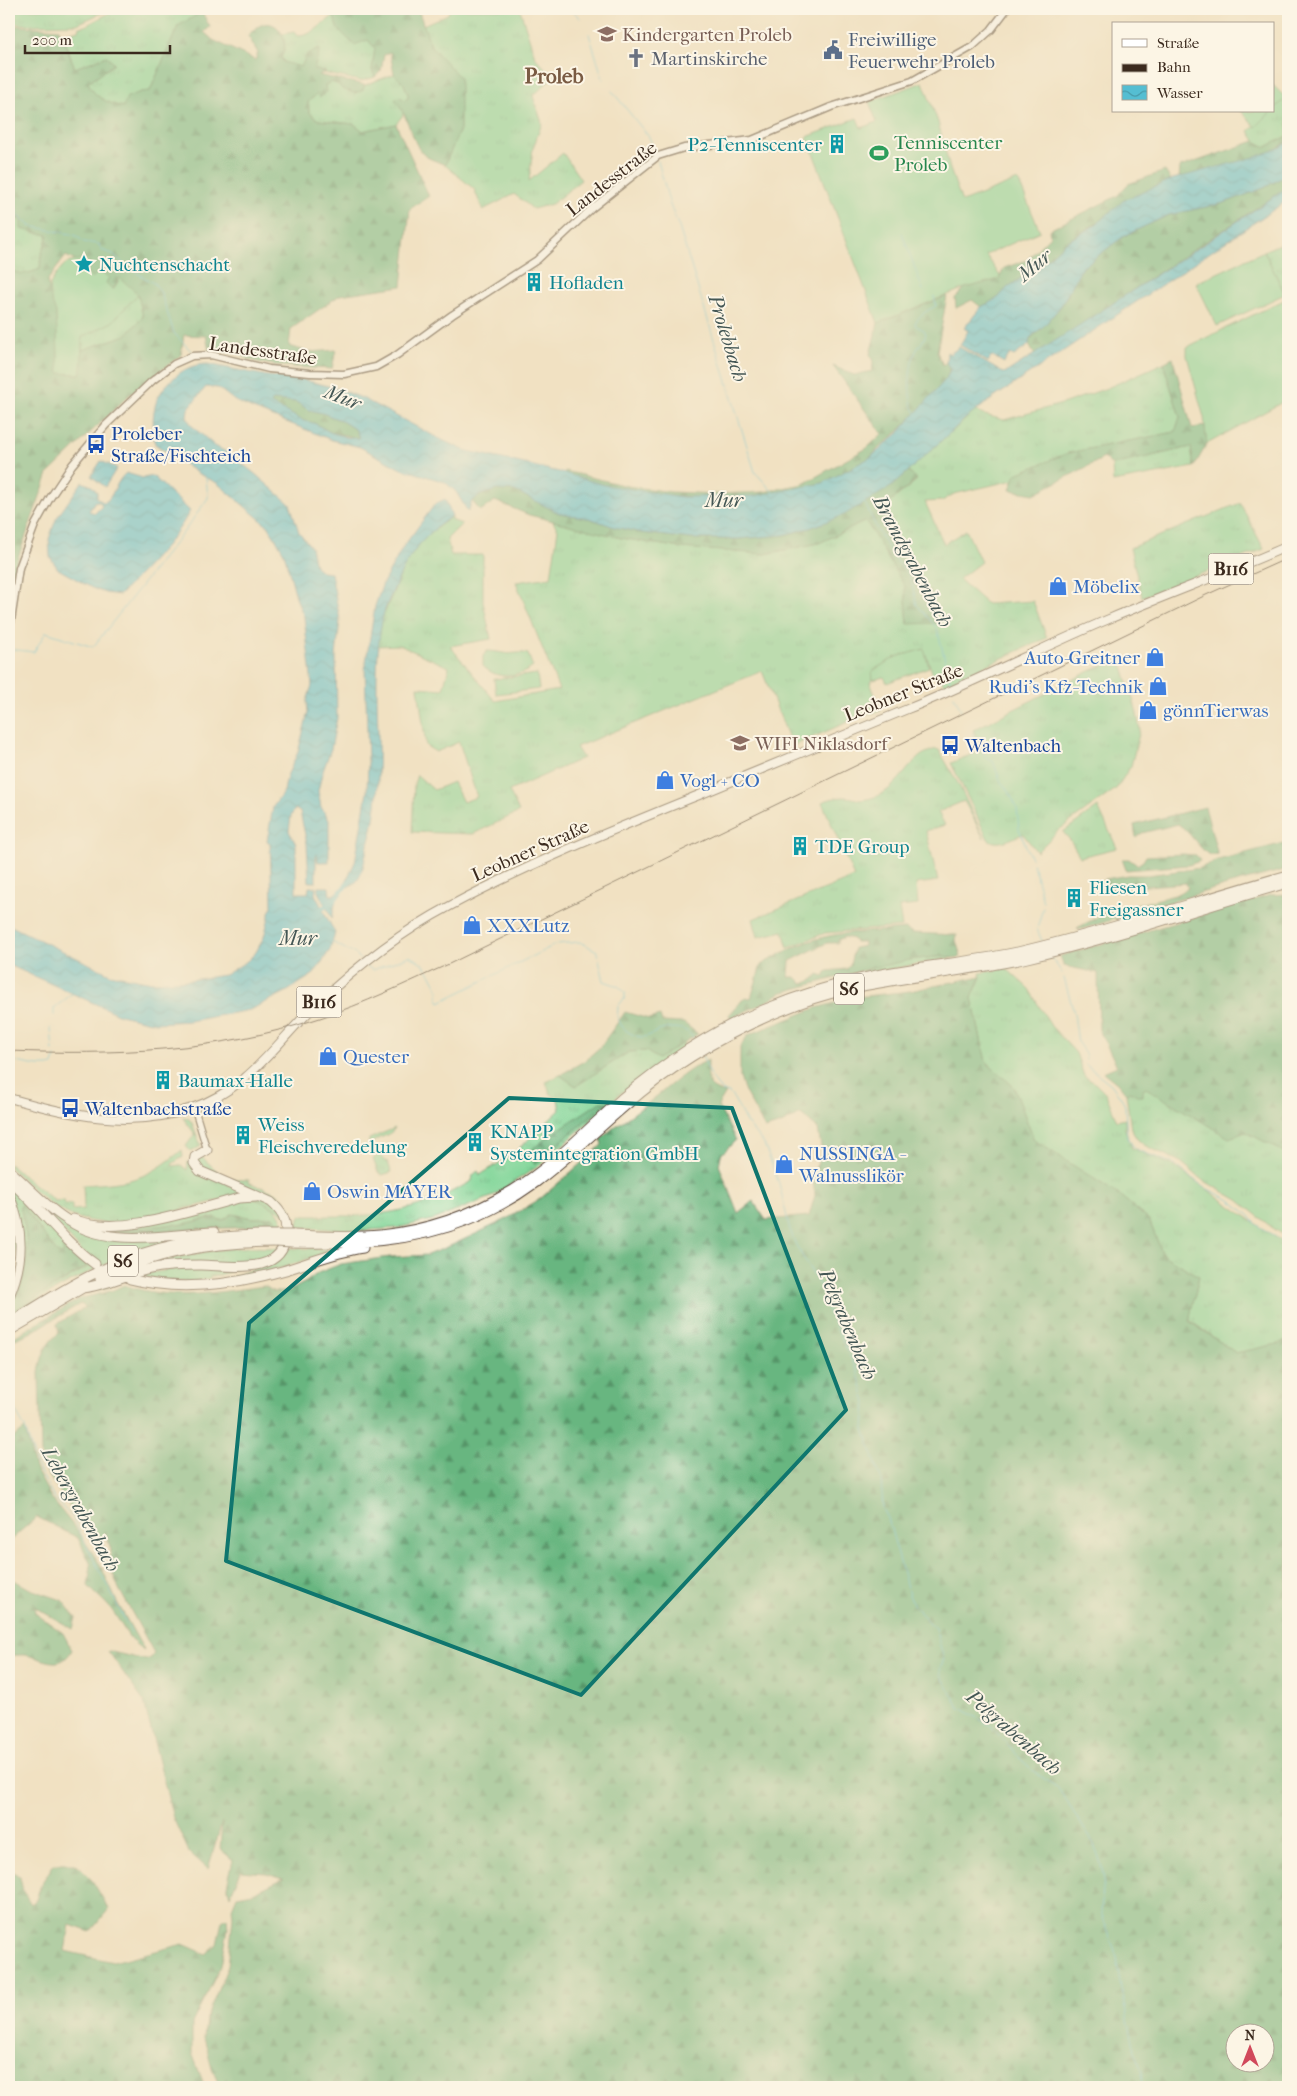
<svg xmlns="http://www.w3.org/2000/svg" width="1297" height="2096" viewBox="0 0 1297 2096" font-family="'IM FELL French Canon',serif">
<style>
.grass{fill:url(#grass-tufts);stroke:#5d805b;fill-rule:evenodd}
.forest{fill:url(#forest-firs);stroke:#51704f;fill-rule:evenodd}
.garden{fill:#7fd598;stroke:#5d805b}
.water{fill:url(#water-waves);stroke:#487478;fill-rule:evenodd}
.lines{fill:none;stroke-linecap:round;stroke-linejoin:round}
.stream{stroke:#55bed2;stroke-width:1}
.canal{stroke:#55bed2;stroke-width:5}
.tertiary-casing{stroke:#564537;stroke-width:8}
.secondary-casing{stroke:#564537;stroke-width:9}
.primary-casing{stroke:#564537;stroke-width:10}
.motorway-casing{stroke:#564537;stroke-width:11}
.tertiary{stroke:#fff;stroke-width:5.5}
.secondary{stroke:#fff;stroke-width:6}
.primary{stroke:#fff;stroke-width:8}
.motorway{stroke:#fff;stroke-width:9}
.rail{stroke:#3b2a1e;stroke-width:1}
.motorway-bridge-casing{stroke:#564537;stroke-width:11;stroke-linecap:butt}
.motorway-bridge{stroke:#fff;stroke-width:9}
.marked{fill:none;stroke:#0f766e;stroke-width:4;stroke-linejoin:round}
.labels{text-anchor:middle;stroke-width:4;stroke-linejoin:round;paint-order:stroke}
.shield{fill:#fcf5e5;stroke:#75675a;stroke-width:1}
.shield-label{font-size:18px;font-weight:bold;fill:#3b2a1e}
.education-label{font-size:19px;fill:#785e54;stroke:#fcf5e5;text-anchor:start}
.service-label{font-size:19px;fill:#4e5e75;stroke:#fcf5e5;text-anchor:start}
.worship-label{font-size:19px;fill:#5b616d;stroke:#fcf5e5;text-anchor:start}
.leisure-label{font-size:19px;fill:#27864d;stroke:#fcf5e5;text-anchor:start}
.culture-label{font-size:19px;fill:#0d838f;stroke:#fcf5e5;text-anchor:start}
.street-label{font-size:19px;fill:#3b2a1e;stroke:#fcf5e5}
.transit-label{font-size:19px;fill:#164399;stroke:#fcf5e5;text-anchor:start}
.shop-label{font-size:19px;fill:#366cbe;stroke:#fcf5e5;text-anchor:start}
.water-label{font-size:20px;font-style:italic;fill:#435654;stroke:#fcf5e5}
.quarter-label{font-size:21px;font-weight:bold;fill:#7a5b43;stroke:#fcf5e5}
</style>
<defs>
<pattern id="grass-tufts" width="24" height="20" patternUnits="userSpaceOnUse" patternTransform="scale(1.25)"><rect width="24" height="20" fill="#7fd598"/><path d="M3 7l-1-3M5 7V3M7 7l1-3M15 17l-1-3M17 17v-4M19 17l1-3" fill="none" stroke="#6fb783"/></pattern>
<pattern id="forest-firs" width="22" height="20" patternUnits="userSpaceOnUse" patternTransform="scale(1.25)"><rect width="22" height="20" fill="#67b680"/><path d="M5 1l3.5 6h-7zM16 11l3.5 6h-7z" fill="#569468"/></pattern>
<pattern id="water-waves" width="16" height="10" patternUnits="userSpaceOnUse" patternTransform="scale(1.25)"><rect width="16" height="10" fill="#55bed2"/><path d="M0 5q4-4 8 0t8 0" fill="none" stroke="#489baa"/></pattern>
</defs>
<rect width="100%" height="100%" fill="#fcf5e5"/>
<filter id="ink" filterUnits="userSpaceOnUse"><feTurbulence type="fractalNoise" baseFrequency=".02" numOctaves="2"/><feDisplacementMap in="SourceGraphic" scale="10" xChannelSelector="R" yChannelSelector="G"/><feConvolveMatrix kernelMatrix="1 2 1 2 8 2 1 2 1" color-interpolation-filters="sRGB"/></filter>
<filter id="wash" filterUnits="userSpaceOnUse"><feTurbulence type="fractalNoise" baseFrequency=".0096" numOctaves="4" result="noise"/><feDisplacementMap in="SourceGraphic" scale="20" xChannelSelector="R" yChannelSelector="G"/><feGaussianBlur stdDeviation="1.12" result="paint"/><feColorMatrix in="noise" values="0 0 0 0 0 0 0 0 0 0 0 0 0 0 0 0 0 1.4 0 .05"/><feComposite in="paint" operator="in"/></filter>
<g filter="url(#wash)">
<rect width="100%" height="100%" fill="#f1e1c2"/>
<path class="grass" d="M9 9H111L77 24 33 25 9 23Z
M117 9H209L178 26 150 91 141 92 123 107C109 104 93 97 88 82L114 64 107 56 75 68 62 35 78 30 79 27 85 26Z
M450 9H520L535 57 553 77 533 96 542 123 533 148 529 181 563 153 581 180 552 204 533 209 514 194 483 210 474 189 445 165 460 129 459 78 431 46 423 25 448 14Z
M334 16 337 28 368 40 375 48 372 70 375 77 361 81 314 71 315 64 319 55 305 60 301 67 290 65 283 61 281 57C286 50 286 43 282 34L294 32 297 36C311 37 322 23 334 16Z
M394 74 404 84 409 97C402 101 402 107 403 115L396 124 363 131 354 124 318 120 309 112 308 102 317 94 320 97 325 85 331 82 362 91 365 85Z
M1286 98 1288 99V136L1266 147 1255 141 1249 131Z
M9 214 21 220 33 232 48 235 41 256 40 269C28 274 20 276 9 269Z
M1288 240V292L1285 294 1264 251Z
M138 294 143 317 126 335 82 350V337L112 322Z
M1163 363 1180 417 1175 432 1068 453 1017 474 1014 480 954 494 942 501 925 502 944 544 966 530 981 562 959 579 987 604 1033 601 1047 638 953 680 945 687 940 676 934 678 924 649 896 657 872 671 873 680 870 682 881 711 862 716 792 746 762 671 576 747 583 758 509 791 519 812 473 834 412 832 414 784 417 775 434 790 453 782 463 802 477 797 459 742 436 752 426 746 418 687 443 689 449 667 399 645 378 646 382 619 405 564 424 538 452 516 451 520 462 524 447 539 451 555H483V602L491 639 450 646 495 701 559 690 516 582 551 577 558 529 551 519 621 538 681 548 765 554 819 543 866 521 905 587 908 624 919 590 908 557 878 512 917 480 907 471 976 410 981 414 1004 420 1065 403 1107 388Z
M1191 447 1194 467 1113 482 1112 465Z
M1240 503 1264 549 1142 597 1130 548Z
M1117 660 1122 664 1136 709 1140 730 1131 766 1116 789 1060 829 1037 852 1023 834C1012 838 998 847 988 839L951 763 982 750 973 730 1090 671Z
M936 749 939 750 959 785 984 838 964 801 938 812 945 825 926 831 938 881 916 884 918 905 899 907 902 927 825 933 788 948 783 931 758 937 753 919 854 877 822 802C834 797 847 795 859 800 891 798 898 777 918 758 922 754 930 751 936 749Z
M1098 807 1117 848 1080 857 1070 840 1063 832Z
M945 956 952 958 860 974C883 961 919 959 945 956Z
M1006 968 1029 989 1051 1026 1076 1053 1084 1076 1096 1084 1106 1094 1117 1121 1125 1119V1129L1132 1148 1174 1166 1288 1246V1339L1278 1344 1236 1353 1189 1320 1199 1276 1163 1255 1149 1220 1119 1195 1034 1140 1014 1087 986 1062 972 998 981 977 980 973Z
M683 1043 685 1046 627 1088 540 1165 491 1197 436 1219 397 1228 356 1231 297 1227 300 1216C340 1216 384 1218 423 1204 440 1198 456 1190 472 1181L473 1175 478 1171 480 1175 512 1155 560 1110 558 1099 550 1093 546 1082 560 1075 576 1086 629 1052 646 1051 658 1059ZM600 1103H606L535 1164 581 1116Z
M1146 1088 1246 1132 1288 1154V1238L1270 1226 1238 1200 1201 1179 1181 1162 1144 1145 1137 1139 1131 1129 1126 1094 1129 1091 1143 1090Z
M183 1118H188L192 1123 201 1146 191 1152 186 1146 195 1134Z
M395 1128C390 1137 375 1137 369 1146V1139Z
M182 1150 183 1157 172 1164V1166L181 1165 187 1170 188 1162H190L240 1192 241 1195 131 1222C114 1225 85 1222 70 1215 47 1205 27 1183 9 1167V1164L55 1201 63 1200 64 1204H72V1210L84 1209 83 1185C131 1182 145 1181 182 1150Z
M380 1154 385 1162 387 1161 392 1172 382 1175 378 1172 373 1159Z
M202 1157 218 1172 230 1179 249 1180 250 1183 277 1193 291 1208 285 1214 198 1167V1159Z
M9 1182 91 1265 89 1267 101 1262 100 1260 97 1262 81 1251 29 1193 74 1227 174 1240C114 1256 62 1285 9 1317V1314L17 1308 88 1267 64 1246 63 1255 58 1254 22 1205 20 1206C30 1241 31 1277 9 1308V1302L21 1267Z
M249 1199C267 1200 282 1210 284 1228 259 1228 232 1227 207 1229 168 1231 119 1244 82 1225L104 1228 128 1227ZM232 1214 253 1218 272 1217 277 1221 278 1226 112 1232 173 1224 179 1225 215 1217 218 1220H223Z
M248 1247 280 1248 265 1261 134 1269C172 1257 209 1250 248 1247Z
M285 1248 328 1249 320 1253 333 1250 285 1267 221 1281 253 1269Z
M183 1268 237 1269 218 1276H210V1278C182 1288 162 1276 135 1277 122 1278 109 1291 94 1290L136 1275Z"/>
<path class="forest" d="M332 9H418L431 46 460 78V129L445 165C439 162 429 159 424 155 413 146 407 112 395 100L399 96 405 100 409 97 404 84 394 74 390 52 384 55 381 71 375 77 372 70 375 48 368 40 354 45 337 28Z
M202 12 210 27 204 32 213 40 255 60 258 53 248 36C252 31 257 26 264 24 281 20 290 45 281 57L283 62 301 67 307 54 320 49 314 70 326 72 318 75 365 85 362 91 354 93 342 89 339 85 332 82 325 85 326 92 320 98 317 94 308 102 309 112 318 120 354 124 363 131 396 124 429 196 410 209 402 286 340 295 291 329 289 346 309 352 336 350 332 369C315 368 250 367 240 354L209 351 206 336 184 335 181 355 126 398 48 474 13 572 9 598V269C20 276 28 274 40 269L41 256 48 235 21 229V220L9 214V25L59 29 75 68 107 56 114 64 88 82C93 97 109 104 123 107L127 97 141 92 150 91 178 26ZM66 256 77 262 83 257 89 261 87 272 93 279 109 277 106 283 113 290 119 278 138 294 143 317 126 335 82 350 80 374 59 373 56 313 47 281Z
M1288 136V142C1260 161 1212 168 1179 178L1180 167 1255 141 1266 147Z
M1165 171 1171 180 1149 190 1066 242 1045 261 1007 288 998 298 981 307 972 300 956 308 955 298 965 288 999 279 1004 268 1027 260 1050 236 1049 230 1117 196 1128 184Z
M1288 174V187L1035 355 1029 345 1030 339 1044 326 1061 306 1082 268 1124 236 1169 215 1224 203 1264 188Z
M947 296 937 352 943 365 946 362C951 369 949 372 946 379 925 403 905 427 880 447 876 450 874 455 869 458 855 466 838 477 823 483 754 508 632 498 564 473L565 471 627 486 672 492 718 494 763 492 803 484 867 448 882 434 833 366 854 375 872 371 873 362 870 354 878 323Z
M1173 358 1192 428 1205 426 1207 444 1194 467 1191 447 1112 465 1104 458 1034 494 1010 490 1016 474 1068 453 1175 432 1180 417 1163 363Z
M272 400 296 402 309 410 322 413 340 420 356 430 359 438 330 432 314 423 304 421 270 404Z
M907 471 917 479 878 512 908 557 919 590 930 591 938 623 908 624 905 587 866 521 819 543 765 554 681 548 621 538 529 515 495 501 480 511 472 501 481 495 497 490 515 491 559 513 592 519 614 527 642 533 691 539H739L784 535 810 528 891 487Z
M1205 807 1218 855H1209C1197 846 1191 833 1178 824L1142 833 1136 838 1134 825Z
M1288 842V869L1227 885 1082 929 1077 928 1107 912 1175 895 1188 888 1186 883 1109 889 1095 886 1105 879 1128 875H1148L1200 868 1218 860Z
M1183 854 1196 855 1200 861 1189 865 1126 870 1122 859H1129L1137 865 1143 861 1146 856Z
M1288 894V1154L1246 1132 1229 1138 1146 1088 1143 1090V1096H1138L1133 1092 1129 1091 1126 1094 1117 1083 1103 1072 1117 1066 1099 1030 1098 973 1064 966 1060 956 1271 895Z
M905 929 913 933 957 935 956 940 961 957 952 958 945 956 910 960 868 969 780 993 770 1000 731 1018 729 1015 745 997 751 998 761 965C779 954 803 942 824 937 850 931 878 932 905 929ZM845 937 853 939 855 942H864V946L854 948 850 965 846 969 827 971 824 976 818 974 814 979 803 984 796 977H789L790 961 827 943H838V940Z
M981 976 972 998 986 1062 1014 1087 1034 1140 1119 1195 1149 1220 1163 1255 1199 1276 1189 1321 1236 1353 1278 1344 1288 1339V2087H220L212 2069 204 2038 206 2018 228 1966 233 1917 232 1908 237 1896 253 1893 284 1878 266 1873 241 1871 230 1896 227 1886 233 1860 220 1849 222 1822 208 1869 189 1852 173 1818 144 1702 108 1651 146 1660 151 1658 154 1653 119 1589 110 1566 111 1550 105 1531 102 1553 47 1473 41 1456 39 1372C42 1355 45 1344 59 1333L57 1324 86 1307 80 1304 30 1333 13 1340 12 1338 79 1299 111 1291 124 1285C176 1302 213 1292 265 1286L274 1292 289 1291 306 1282 318 1273 341 1264 390 1257 427 1255 450 1246 505 1220 540 1199 602 1145 601 1139C615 1125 625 1120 641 1108 664 1092 682 1072 708 1060 708 1080 704 1088 726 1093L718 1106 736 1140 721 1155 719 1165 738 1213 753 1201 766 1220 809 1216 815 1195 812 1176 822 1153 818 1129 801 1114 781 1124 765 1129 745 1092 740 1078V1047L748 1035 816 1008 857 997 910 991ZM1234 2034H1264V2064H1234Z
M625 1012 649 1019 660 1016 662 1022 684 1023 698 1034 658 1059 646 1051 629 1052 576 1086 560 1075 584 1061 600 1047Z
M600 1102H607L535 1164 527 1153 552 1134Z
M22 1205 58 1254H63V1246L87 1265 86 1267 9 1314C9 1303 19 1293 22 1282 30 1256 27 1232 20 1206Z
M232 1214 253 1218 272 1217 277 1221 278 1226 110 1232 174 1224 179 1225 215 1217 218 1220H223Z
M25 1429 35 1468 52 1499 77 1530 100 1564 117 1602 144 1650C128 1642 122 1623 111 1609 105 1601 95 1594 88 1586L91 1565 78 1538 37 1517 14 1537 9 1546V1441Z
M9 1577 30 1589 62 1600 76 1618 73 1629 34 1607 35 1613 63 1633 72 1650C60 1672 45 1658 25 1655 20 1655 14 1655 9 1656Z
M54 1864H76L92 1880 109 1909 90 1932 70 1925 65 1951 113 1962 183 1944 206 1954 217 1944 222 1921 227 1918 228 1929 221 1966 192 2023V2053L205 2087H9V1868L20 1877 23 1891 31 1904 36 1900 41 1884Z"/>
<path class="garden" d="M923 82 938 122 950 169 962 202 1018 180 1040 231 986 255 1000 276 999 279 965 288 878 323 807 137 857 118 861 128 877 122 869 102Z
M1273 85 1286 98 1273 110Z
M1241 111H1272L1256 127Z
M1264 251 1285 294 1217 326 1196 283Z
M83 257 89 261 87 272 92 278 99 272 109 277 106 283 113 290 120 278 138 294 112 322 82 337C81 350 83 361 80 374L59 373 56 313 51 299 50 284C54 278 60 267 67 263 73 261 77 262 83 257Z
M1288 298V399L1207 444 1204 418 1187 356V347Z
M924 649 929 667 887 683 884 677 873 680 872 671 896 657Z
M487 651C493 651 497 652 503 653 512 655 520 651 528 654L533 667C518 678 496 680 483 666V656Z
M537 674 539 689 496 694 494 679Z
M14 1231 17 1244 9 1283V1233Z"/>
<path class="water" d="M1288 142V174L1264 188 1224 203 1169 215 1124 236 1082 268 1061 306 1044 326 1030 338 1029 345 1014 356 1010 354 1004 363 992 356 988 362 960 345 968 331 964 328 981 307 998 298 1007 288 1045 261 1066 242 1095 225 1124 200 1173 179 1258 156 1279 148Z
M1288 187V200L992 399 965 419 891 487 844 515 810 528 784 535 739 539H691L642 533 614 527 592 519 559 513 515 491 497 490 481 495 472 501 468 512 456 492 445 482 399 468 360 447 332 440 253 409 235 401 218 388 206 387 188 409 187 417 191 425 215 446 228 453 254 473 290 504 299 532 311 547 315 566 322 572 331 573 340 620 336 656 337 718 331 749 322 774 318 791 321 807 329 820V862H318L317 854H316V882H309L307 844 300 812 295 809 291 816 289 831 296 844V893H308L309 887H316L315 894 335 933 330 950 314 974 286 992 250 1010 189 1021 155 1023 120 1015 9 965V925L110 974 152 982 191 980 225 975 247 961 256 952 264 937 269 917V912L272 907 270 843 267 841 273 807 284 791 287 776 298 752 308 713 307 701 312 685 304 617 297 600 284 553 269 527 217 483 197 473 155 444C151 414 152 396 176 376 185 368 196 364 208 364L268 376 301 379 339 389 362 398 440 439 464 450 564 473 605 485 683 497 754 496 823 483 871 457 897 434 946 379 950 370 946 362 947 352 950 354 959 347 1003 373 1007 372 1204 244ZM273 400 296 402 309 410 322 413 340 420 356 430 359 438 346 437 330 432 314 423 304 421 271 404Z
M101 461 117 468 105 487 91 476Z
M126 473 143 478 153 476 190 511C172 544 145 568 120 595L105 593 92 588 58 569 50 557 49 539 56 519 82 482 92 486 97 492V498L103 502 107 501C115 492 117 480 126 473ZM95 501 100 502 102 506 95 513 89 511Z
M445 499 452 516C426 533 409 554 397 582 392 594 384 608 382 621 368 695 390 772 368 845 365 855 364 872 357 881 354 885 352 884 348 887L345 884 355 862 367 792 368 762 365 668 375 606 383 583 403 547 435 504Z
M318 887H329L330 895H333L337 892 340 895 336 900 332 918 318 892Z"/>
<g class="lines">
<path class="stream" d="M571 9 580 18
M589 34 603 79
M612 91 649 137 656 153
M658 161 670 205 679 227 755 472 774 493
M9 207 16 210 23 221 28 222 30 226 75 235 84 242 99 244 101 250 113 254 126 266 155 284 161 293 174 333 194 354
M902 233 923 290
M916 413C906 402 909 363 916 351 919 345 924 341 926 334L924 330 916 326 915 323C920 314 928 310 936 306L934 296
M864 501 877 529 895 559 910 576 917 605 937 628 951 684
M9 649 34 652 46 632 93 647 186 529 208 498 206 477
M954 696 961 710
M972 733 986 758 993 761 1001 782 1009 792 1017 808 1019 829 1031 858
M1033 864 1043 902
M1042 941 1037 929 1043 907
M332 942 355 954 362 961
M1050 955 1062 973
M366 966 373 970 409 956C426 962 431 975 439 991L437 997 440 1002 557 944 580 942 597 951 604 981 618 986 625 992V998L618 1006C618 1010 617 1014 618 1017 619 1028 634 1038 644 1037 649 1036 654 1033 658 1031 673 1026 688 1026 695 1041
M1064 978 1074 1013 1078 1043 1085 1053 1086 1060
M54 1015V1008L72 994
M51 1028 53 1051
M702 1056 713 1080 722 1091 729 1093 734 1099 746 1122 764 1144 779 1183 790 1230 796 1245 821 1288 828 1311 857 1370 866 1403 864 1429 881 1479 883 1509 888 1518 909 1595 914 1606 935 1628 944 1659 940 1668 941 1675 959 1707 991 1726 1030 1769 1058 1788 1094 1844 1101 1864 1104 1879 1101 1912 1115 1951 1122 1995 1137 2059 1142 2070 1143 2087
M9 1061C22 1062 40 1069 53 1065L55 1057
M1086 1065 1111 1084 1122 1099 1125 1106 1127 1136 1133 1146 1140 1151 1174 1164 1204 1187 1230 1200 1249 1215 1256 1224 1288 1245
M9 1399 25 1428 37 1466 55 1499 72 1517 131 1632"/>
<path class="canal" d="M317 911 332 903 350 880"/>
</g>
</g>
<g filter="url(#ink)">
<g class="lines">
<g class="tertiary-casing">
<path id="tertiary" d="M194 1107 207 1150"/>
</g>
<g class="secondary-casing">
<path id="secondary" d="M9 634 19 568 35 525 50 498 72 465 106 425 152 381 174 364 192 356 211 355 269 369 310 373 344 374 376 367 397 355 452 315 537 260 591 209 658 156 684 148 752 140 831 107 912 81 972 47 991 30 1007 9"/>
</g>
<g class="primary-casing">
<path id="primary" d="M9 1098C69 1115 131 1130 192 1108 252 1087 274 1044 317 1004 357 966 401 932 450 906 530 863 615 829 699 795 768 767 836 738 905 710 974 683 1040 648 1109 619 1168 594 1229 572 1288 546"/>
</g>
<g class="motorway-casing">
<path id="motorway" d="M9 1170C30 1188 50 1211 74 1224 114 1247 170 1234 214 1232
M9 1180C39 1206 62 1240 95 1264
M9 1195C24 1229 24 1262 9 1296
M73 1219C118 1238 193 1210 239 1198L256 1197
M293 1235C322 1236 352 1238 380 1235 427 1230 473 1214 513 1190 553 1166 586 1130 621 1099 664 1063 711 1031 763 1010 800 995 838 983 877 975 925 965 974 962 1022 951 1112 930 1199 900 1288 875
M292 1243C352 1244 411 1243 468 1220 535 1194 572 1151 625 1106 676 1061 735 1028 798 1004 871 977 951 976 1027 958 1115 938 1201 907 1288 883
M100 1279C155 1251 215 1242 276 1242
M130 1279C180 1292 232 1285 282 1271 309 1263 335 1252 363 1248
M82 1288C106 1286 130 1272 155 1268 170 1265 185 1265 200 1265 228 1265 283 1277 286 1235 287 1220 282 1212 271 1202L200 1171 194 1163 195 1157 207 1150
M9 1323C41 1304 72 1283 106 1268 160 1242 218 1234 278 1235
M9 1331 86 1286"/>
</g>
<use href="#tertiary" class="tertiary"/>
<use href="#secondary" class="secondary"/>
<use href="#primary" class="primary"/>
<use href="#motorway" class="motorway"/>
<path class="rail" d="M9 1051C114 1055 218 1052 320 1018 364 1004 406 983 449 964L1206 595 1288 558"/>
<g class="motorway-bridge-casing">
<path id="motorway-bridge" d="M278 1235H293
M276 1242 292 1243"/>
</g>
<use href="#motorway-bridge" class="motorway-bridge"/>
</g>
</g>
<path d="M0 0H1297V2096H0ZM509 1098 732 1108 846 1410 581 1695 226 1561 249 1323Z" fill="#f1e1c2" fill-opacity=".55" fill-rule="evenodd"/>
<path class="marked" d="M509 1098 732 1108 846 1410 581 1695 226 1561 249 1323Z"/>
<defs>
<g id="school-bare" transform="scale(1.5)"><path d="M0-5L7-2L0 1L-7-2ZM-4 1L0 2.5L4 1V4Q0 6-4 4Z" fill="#8d6e63" stroke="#fcf5e5" stroke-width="2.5" paint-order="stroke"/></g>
<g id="civic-bare" transform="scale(1.5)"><path d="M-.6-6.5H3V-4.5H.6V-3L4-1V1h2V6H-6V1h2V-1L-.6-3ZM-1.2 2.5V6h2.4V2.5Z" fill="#5c6f8a" stroke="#fcf5e5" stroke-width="2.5" paint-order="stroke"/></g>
<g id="church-bare" transform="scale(1.5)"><path d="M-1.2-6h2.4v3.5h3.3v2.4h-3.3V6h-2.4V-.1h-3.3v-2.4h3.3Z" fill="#6b7280" stroke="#fcf5e5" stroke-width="2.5" paint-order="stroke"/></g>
<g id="building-bare" transform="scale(1.5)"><path d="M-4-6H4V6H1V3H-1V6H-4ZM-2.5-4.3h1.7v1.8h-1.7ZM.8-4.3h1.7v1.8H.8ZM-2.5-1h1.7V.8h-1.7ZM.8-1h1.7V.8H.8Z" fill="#0f9aa8" stroke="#fcf5e5" stroke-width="2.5" paint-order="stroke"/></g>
<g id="stadium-bare" transform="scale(1.5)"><path d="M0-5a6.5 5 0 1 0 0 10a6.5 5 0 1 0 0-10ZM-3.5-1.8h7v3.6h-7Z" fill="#2e9e5b" stroke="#fcf5e5" stroke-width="2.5" paint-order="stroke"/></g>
<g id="sight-bare" transform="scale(1.5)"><path d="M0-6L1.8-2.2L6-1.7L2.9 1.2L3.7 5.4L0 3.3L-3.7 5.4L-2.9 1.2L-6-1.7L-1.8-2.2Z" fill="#0f9aa8" stroke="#fcf5e5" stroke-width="2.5" paint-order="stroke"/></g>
<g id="bus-bare" transform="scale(1.5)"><path d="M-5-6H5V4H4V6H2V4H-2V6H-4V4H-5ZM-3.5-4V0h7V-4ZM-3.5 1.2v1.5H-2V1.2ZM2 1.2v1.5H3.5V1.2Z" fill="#1a4fb4" stroke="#fcf5e5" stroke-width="2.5" paint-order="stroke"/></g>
<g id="shop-bare" transform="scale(1.5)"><path d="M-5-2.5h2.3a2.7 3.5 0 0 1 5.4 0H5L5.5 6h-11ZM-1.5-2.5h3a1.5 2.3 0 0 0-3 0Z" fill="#3f7fe0" stroke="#fcf5e5" stroke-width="2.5" paint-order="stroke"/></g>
</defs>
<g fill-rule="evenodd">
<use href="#school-bare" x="607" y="34"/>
<use href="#civic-bare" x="833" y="50"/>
<use href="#church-bare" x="636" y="58"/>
<use href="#building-bare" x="837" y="144"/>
<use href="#stadium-bare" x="879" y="153"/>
<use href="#sight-bare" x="84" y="264"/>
<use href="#building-bare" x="534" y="282"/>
<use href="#bus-bare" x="96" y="444"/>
<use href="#shop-bare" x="1058" y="586"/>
<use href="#shop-bare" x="1155" y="657"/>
<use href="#shop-bare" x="1158" y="686"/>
<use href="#shop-bare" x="1148" y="710"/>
<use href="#school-bare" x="740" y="743"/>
<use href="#bus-bare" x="950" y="745"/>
<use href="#shop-bare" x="665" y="780"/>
<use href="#building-bare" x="800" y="846"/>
<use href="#building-bare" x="1074" y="898"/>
<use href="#shop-bare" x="472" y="925"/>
<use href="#shop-bare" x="328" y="1056"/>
<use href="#building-bare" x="163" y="1080"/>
<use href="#bus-bare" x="70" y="1108"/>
<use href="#building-bare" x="243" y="1135"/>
<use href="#building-bare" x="475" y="1142"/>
<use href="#shop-bare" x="784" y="1164"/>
<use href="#shop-bare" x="312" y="1191"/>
</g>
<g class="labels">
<g class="shield">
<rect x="1208.5" y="553.5" width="45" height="31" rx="4"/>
<rect x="834" y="973.5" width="30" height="31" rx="4"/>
<rect x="296.5" y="986.5" width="45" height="31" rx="4"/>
<rect x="108" y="1245.5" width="30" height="31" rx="4"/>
</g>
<g class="shield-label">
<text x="1231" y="575">B116</text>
<text x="849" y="995">S6</text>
<text x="319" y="1008">B116</text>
<text x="123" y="1267">S6</text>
</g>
<g class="education-label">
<text x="622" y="41">Kindergarten Proleb</text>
<text x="755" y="750">WIFI Niklasdorf</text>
</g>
<g class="service-label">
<text x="848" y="46">Freiwillige<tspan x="848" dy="22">Feuerwehr Proleb</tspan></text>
</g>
<g class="worship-label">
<text x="651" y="65">Martinskirche</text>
</g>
<g class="leisure-label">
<text x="894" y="149">Tenniscenter<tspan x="894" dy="22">Proleb</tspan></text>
</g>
<g class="culture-label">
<text x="822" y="151" text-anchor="end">P2-Tenniscenter</text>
<text x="99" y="271">Nuchtenschacht</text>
<text x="549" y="289">Hofladen</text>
<text x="815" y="853">TDE Group</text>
<text x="1089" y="894">Fliesen<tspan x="1089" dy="22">Freigassner</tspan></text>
<text x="178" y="1087">Baumax-Halle</text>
<text x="258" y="1131">Weiss<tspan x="258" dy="22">Fleischveredelung</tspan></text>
<text x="490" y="1138">KNAPP<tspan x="490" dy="22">Systemintegration GmbH</tspan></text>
</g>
<g class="street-label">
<text transform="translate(611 178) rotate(-38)" y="7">Landesstraße</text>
<text transform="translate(263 350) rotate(8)" y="7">Landesstraße</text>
<text transform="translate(903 692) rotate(-22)" y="7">Leobner Straße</text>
<text transform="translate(530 850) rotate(-24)" y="7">Leobner Straße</text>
</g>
<g class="transit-label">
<text x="111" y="440">Proleber<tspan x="111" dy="22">Straße/Fischteich</tspan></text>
<text x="965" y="752">Waltenbach</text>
<text x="85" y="1115">Waltenbachstraße</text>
</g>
<g class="shop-label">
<text x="1073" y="593">Möbelix</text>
<text x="1140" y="664" text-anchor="end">Auto-Greitner</text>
<text x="1143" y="693" text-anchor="end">Rudi's Kfz-Technik</text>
<text x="1163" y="717">gönnTierwas</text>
<text x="680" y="787">Vogl + CO</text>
<text x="487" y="932">XXXLutz</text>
<text x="343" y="1063">Quester</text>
<text x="799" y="1160">NUSSINGA -<tspan x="799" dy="22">Walnusslikör</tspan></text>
<text x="327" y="1198">Oswin MAYER</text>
</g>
<g class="water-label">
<text transform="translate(1034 265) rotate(-40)" y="7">Mur</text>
<text transform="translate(728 338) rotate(73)" y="7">Prolebbach</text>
<text transform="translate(343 397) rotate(21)" y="7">Mur</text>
<text x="724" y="507">Mur</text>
<text transform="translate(913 561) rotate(62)" y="7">Brandgrabenbach</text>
<text x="298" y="945">Mur</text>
<text transform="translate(848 1324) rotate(67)" y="7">Pelgrabenbach</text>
<text transform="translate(81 1509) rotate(61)" y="7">Lebergrabenbach</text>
<text transform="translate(1014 1732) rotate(41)" y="7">Pelgrabenbach</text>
</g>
<g class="quarter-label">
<text x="554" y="83">Proleb</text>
</g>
</g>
<rect width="1297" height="2096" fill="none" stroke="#fcf5e5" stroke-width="30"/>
<rect x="1112" y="22" width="162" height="90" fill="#fcf5e5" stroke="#afa495"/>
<rect x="1122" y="39" width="25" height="8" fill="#ffffff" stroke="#afa495"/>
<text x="1157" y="48" font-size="15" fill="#3b2a1e">Straße</text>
<rect x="1122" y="64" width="25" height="8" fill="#3b2a1e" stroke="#afa495"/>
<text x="1157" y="72" font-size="15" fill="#3b2a1e">Bahn</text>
<rect x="1122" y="85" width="25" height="15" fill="url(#water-waves)" stroke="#afa495"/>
<text x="1157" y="98" font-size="15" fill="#3b2a1e">Wasser</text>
<g transform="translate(1250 2048)"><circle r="24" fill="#fcf5e5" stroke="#afa495"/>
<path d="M0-4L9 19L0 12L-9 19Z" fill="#d1495b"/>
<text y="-8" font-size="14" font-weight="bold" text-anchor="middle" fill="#3b2a1e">N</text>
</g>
<path d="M25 45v8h145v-8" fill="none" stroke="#3b2a1e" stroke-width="2.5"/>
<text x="32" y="45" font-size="15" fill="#3b2a1e" stroke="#fcf5e5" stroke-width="4" paint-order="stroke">200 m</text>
</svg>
